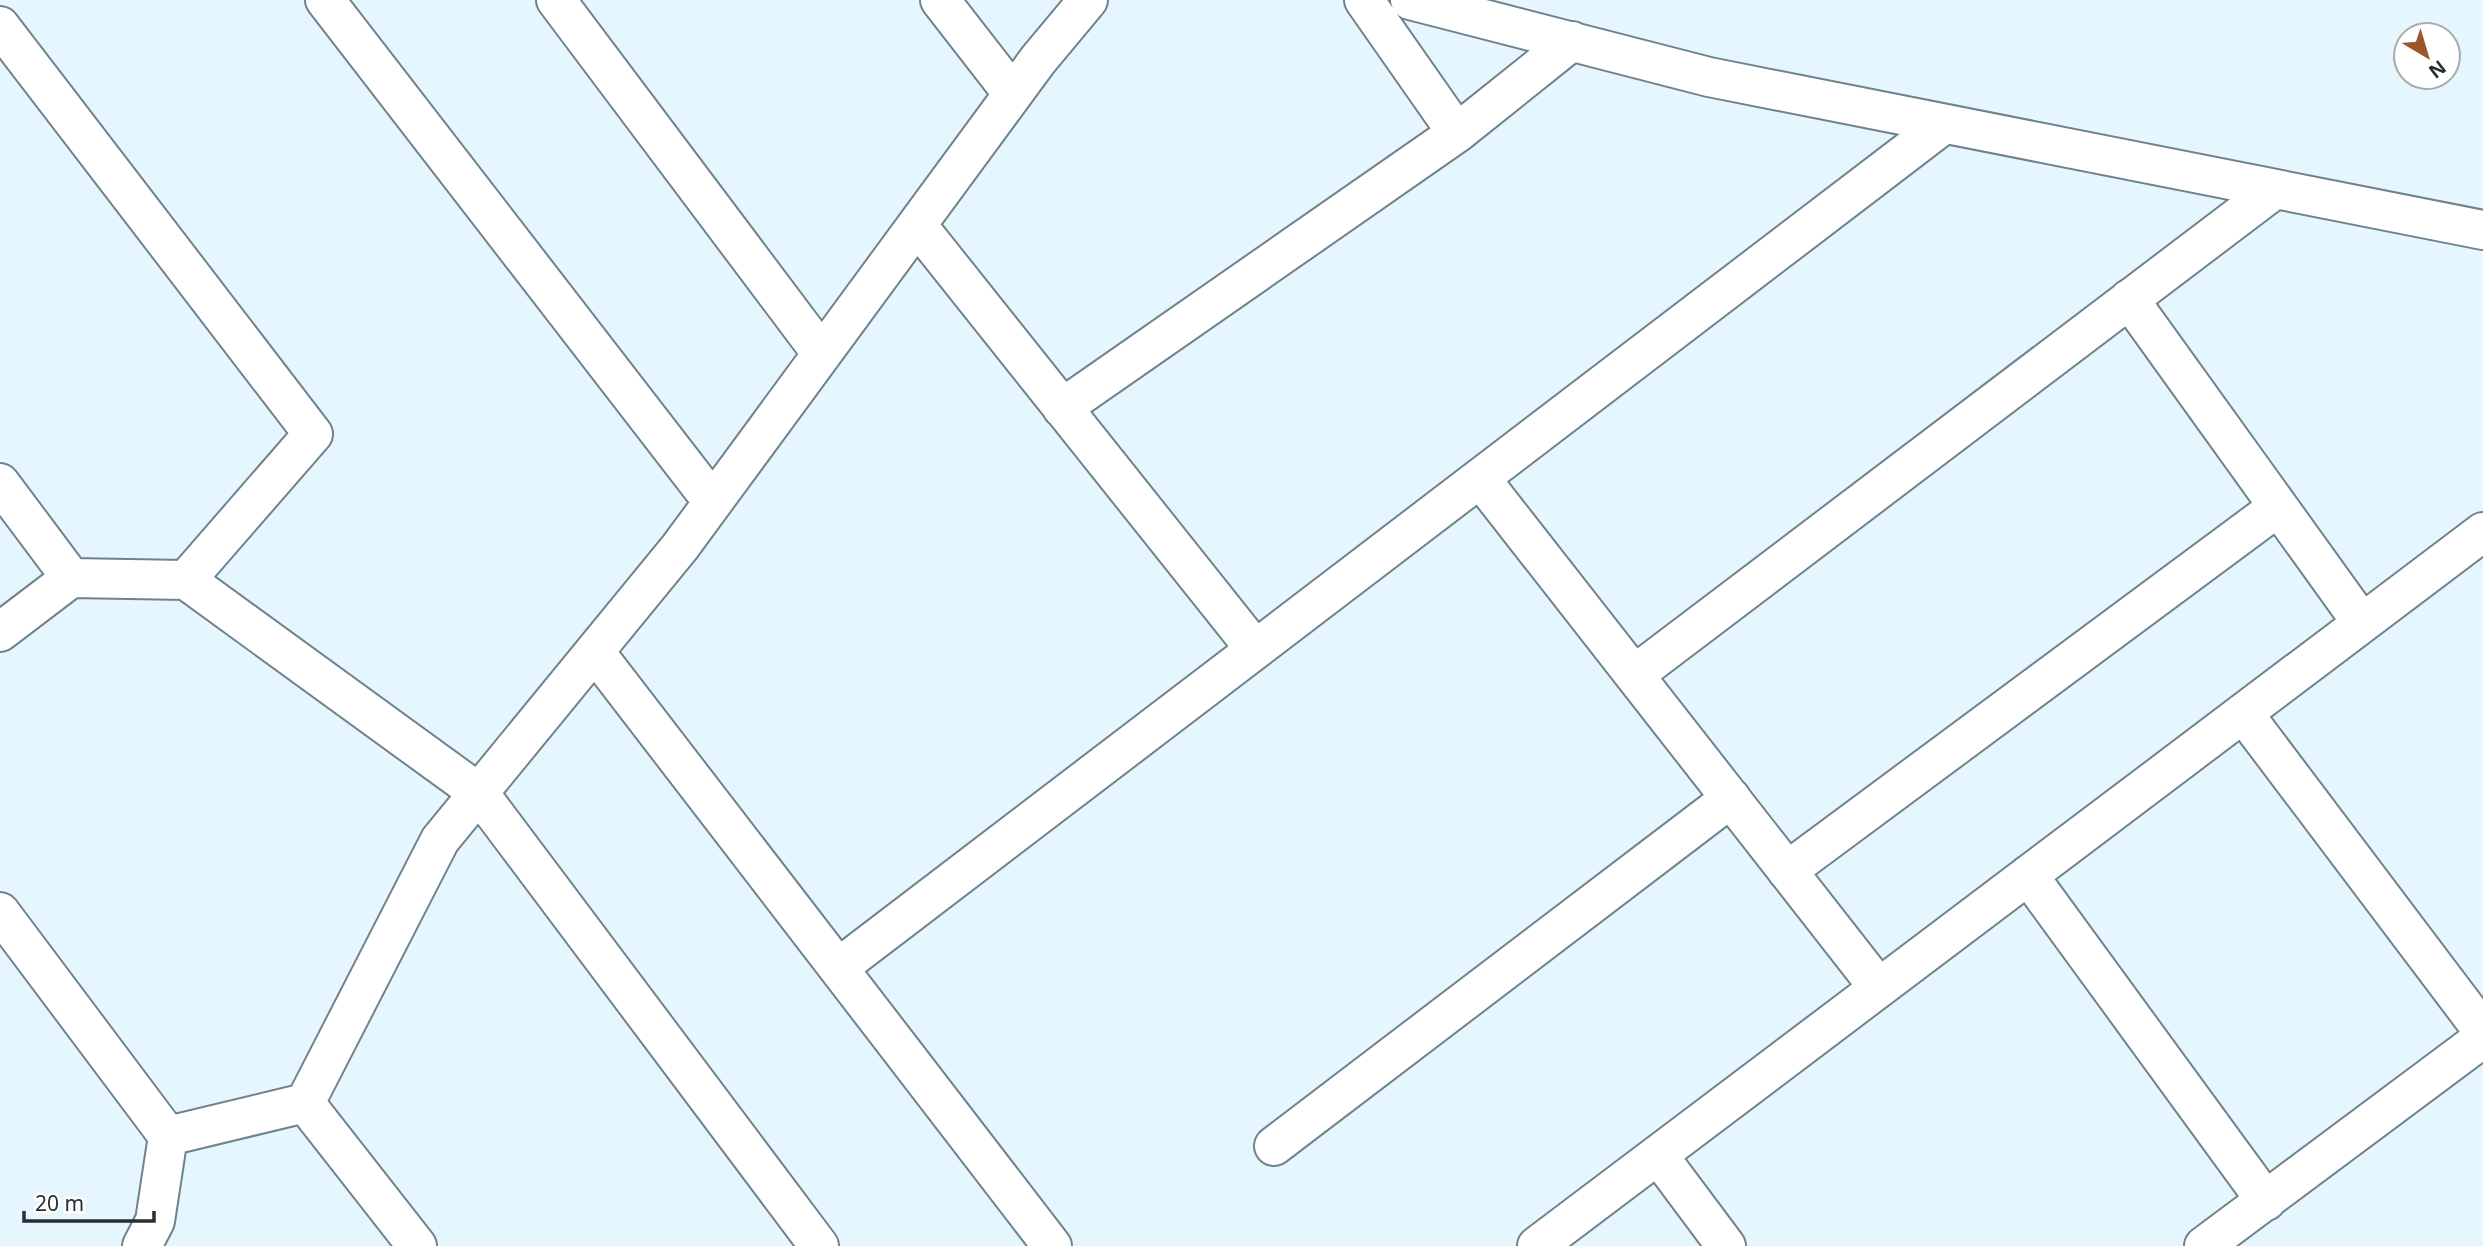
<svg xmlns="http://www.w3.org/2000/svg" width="2483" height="1246" viewBox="0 0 2483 1246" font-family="'Noto Sans',sans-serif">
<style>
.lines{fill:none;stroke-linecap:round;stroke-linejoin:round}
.minor-casing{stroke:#70828b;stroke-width:42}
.minor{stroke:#fff;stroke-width:38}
</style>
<rect width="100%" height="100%" fill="#e6f6fe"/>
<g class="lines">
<g class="minor-casing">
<path id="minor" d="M325 0 713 502
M556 0 822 354
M940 0 1013 94
M1410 0 1709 77 2483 230
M0 26 313 434 186 580
M1457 133 1572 41
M917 225 1255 649
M2129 299 2362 623
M1062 408 1457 133 1364 0
M1480 478 1879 988
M0 483 71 578 186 580 479 793 819 1246
M0 632 71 578
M595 652 1052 1246
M1634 675 2275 189
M2243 713 2483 1031
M1787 871 2278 507
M2028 875 2266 1201
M0 912 168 1136 155 1221 142 1246
M838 968 1944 124
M305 1103 417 1246
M168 1136 305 1103 440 840 680 547 1038 60 1088 0
M1274 1146 1731 798
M1658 1155 1726 1246
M1537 1246 2483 532
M2204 1246 2483 1038"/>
</g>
<use href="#minor" class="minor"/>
</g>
<g transform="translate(2427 56) rotate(142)"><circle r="33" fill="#ffffff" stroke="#a9acad" stroke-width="2"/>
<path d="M0-5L12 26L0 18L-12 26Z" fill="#9c562c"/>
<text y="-10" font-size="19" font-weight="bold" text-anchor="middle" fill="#272f32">N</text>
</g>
<path d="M24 1211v10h130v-10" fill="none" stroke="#272f32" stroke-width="3.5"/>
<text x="35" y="1211" font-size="21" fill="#272f32" stroke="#ffffff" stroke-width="5" paint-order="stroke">20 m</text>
</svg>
